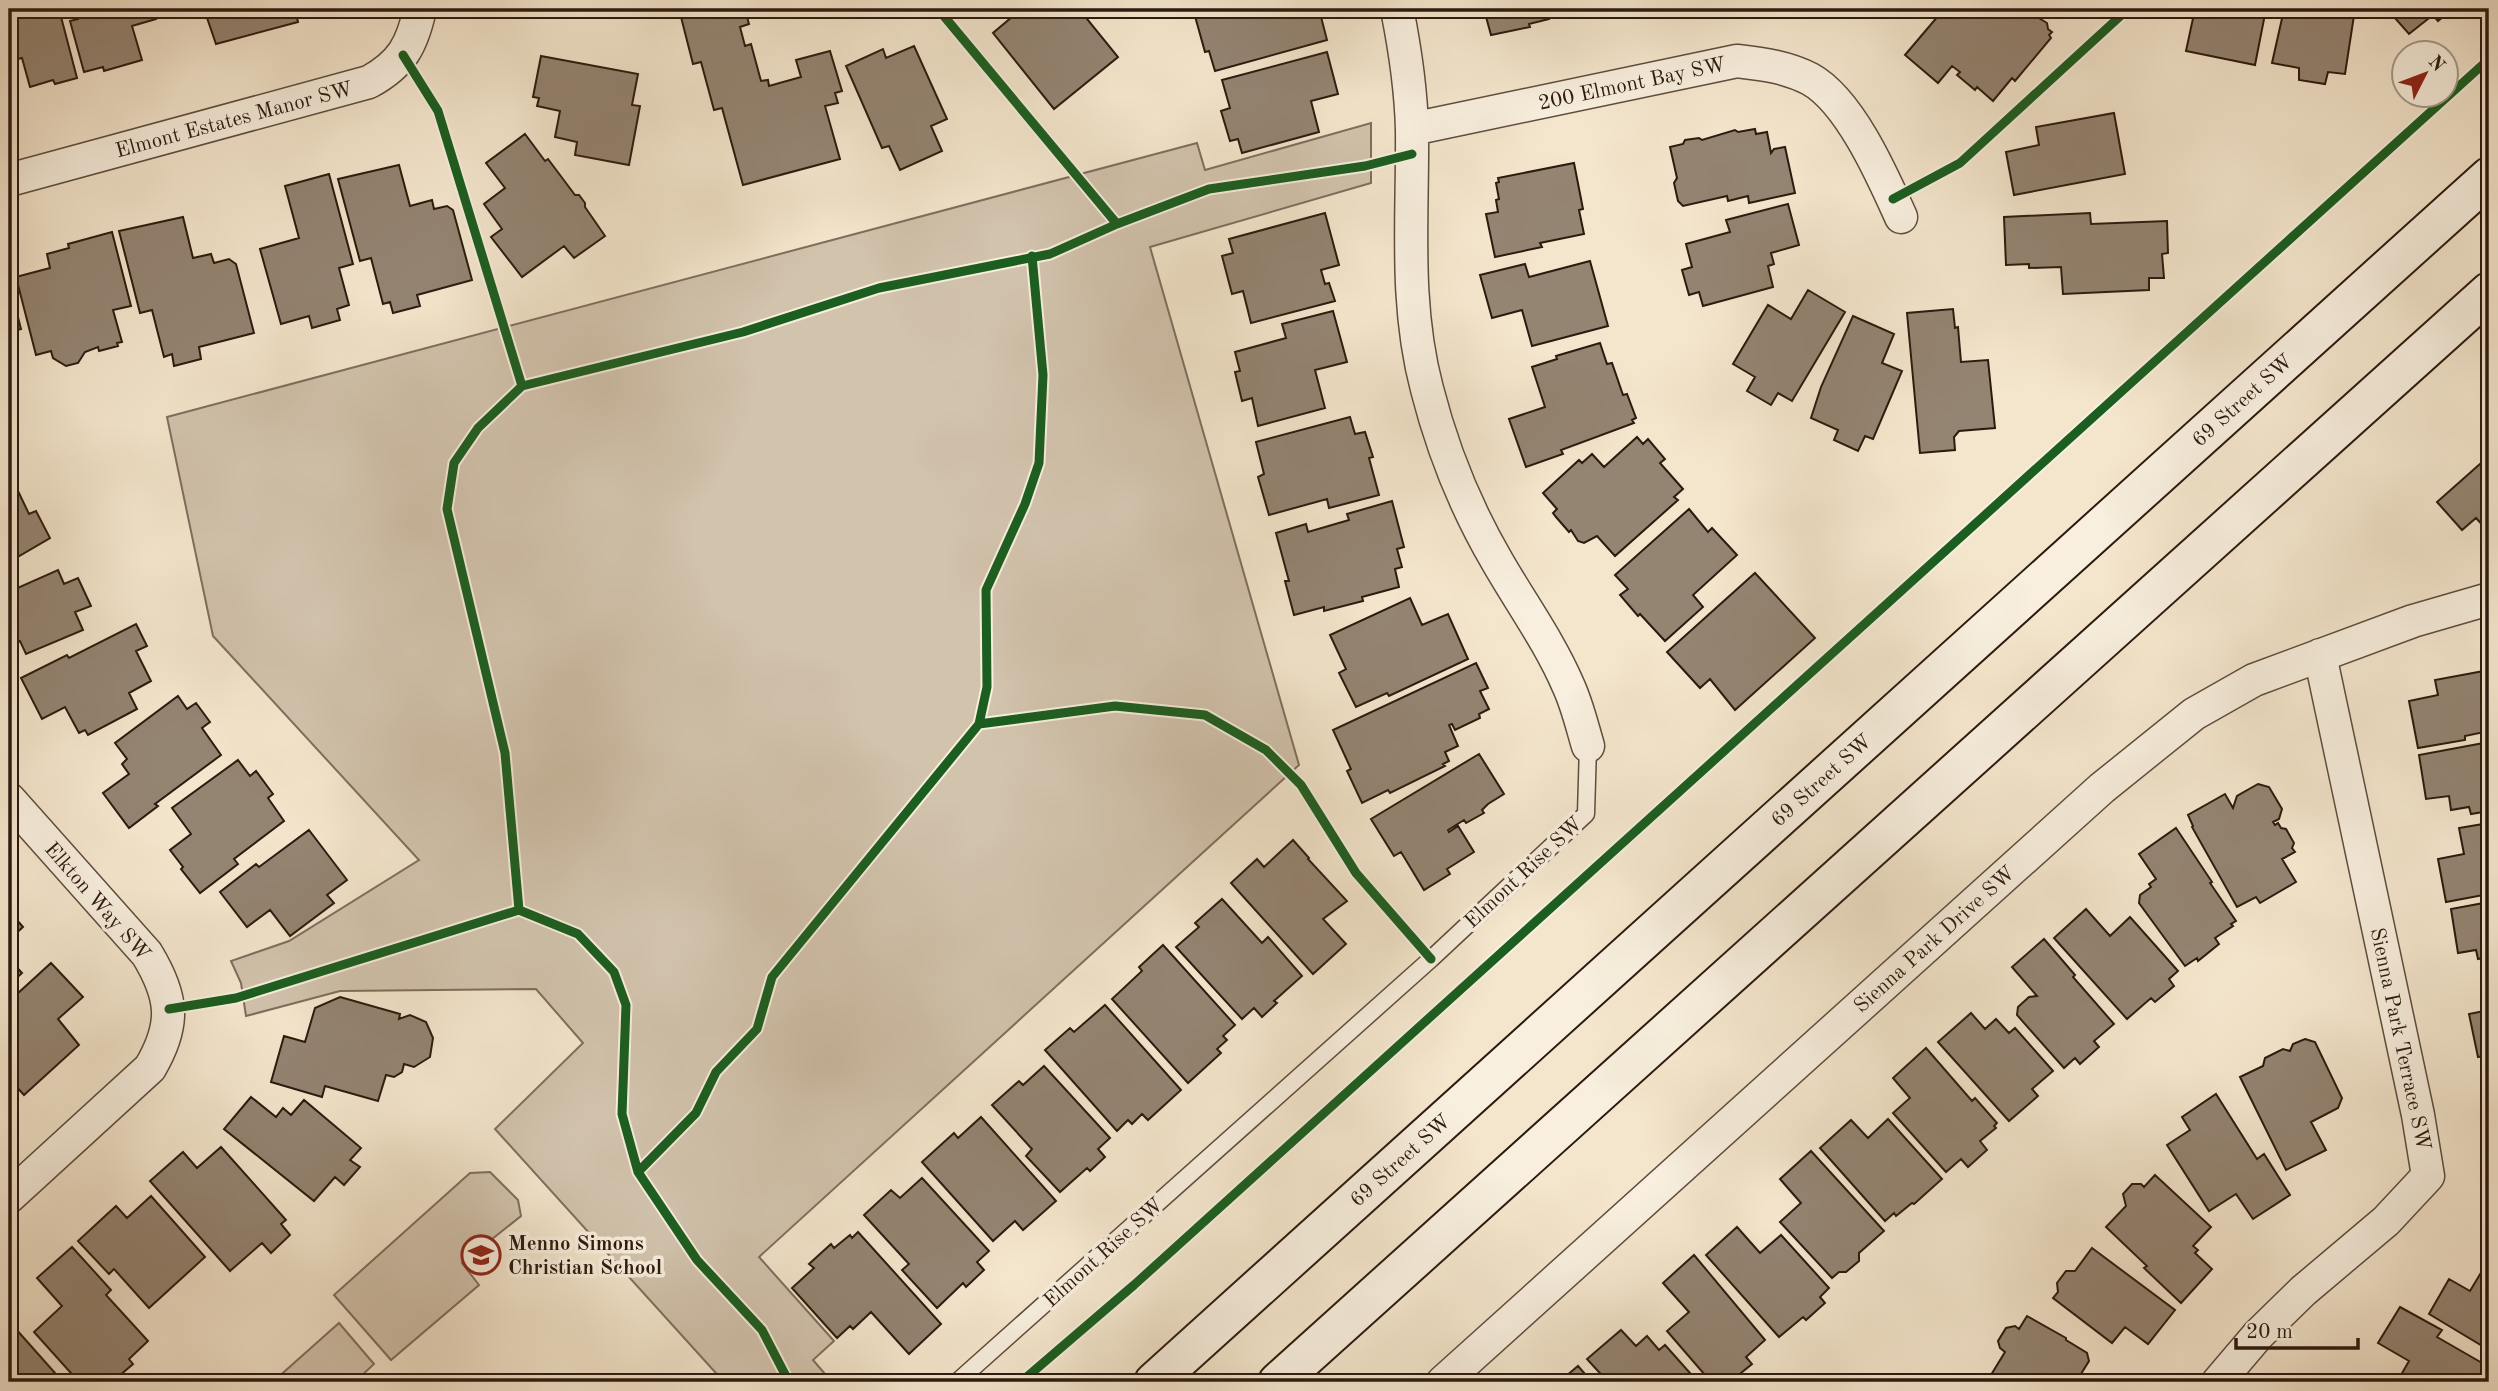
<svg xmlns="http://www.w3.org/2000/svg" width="2498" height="1391" viewBox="0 0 2498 1391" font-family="'Old Standard TT',serif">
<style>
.green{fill:#d2c3ad;stroke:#7f6e5e;stroke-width:2}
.building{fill:#948472;stroke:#2c1a0f;stroke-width:2}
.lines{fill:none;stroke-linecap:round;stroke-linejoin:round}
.lane-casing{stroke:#5e4d3e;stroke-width:19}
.street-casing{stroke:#5e4d3e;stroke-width:35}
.secondary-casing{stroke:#2c1a0f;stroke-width:42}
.lane{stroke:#f8efde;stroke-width:16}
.street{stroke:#f8efde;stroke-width:32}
.secondary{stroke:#f8efde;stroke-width:38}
.cycleway-casing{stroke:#f8efde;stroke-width:13}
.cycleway{stroke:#1b5e20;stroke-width:9}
.labels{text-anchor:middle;stroke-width:7;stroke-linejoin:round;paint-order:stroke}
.street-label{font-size:21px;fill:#2c1a0f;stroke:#f8efde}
.poi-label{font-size:21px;font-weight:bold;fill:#2c1a0f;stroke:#f8efde;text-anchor:start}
</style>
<rect width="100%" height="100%" fill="#f4e6cd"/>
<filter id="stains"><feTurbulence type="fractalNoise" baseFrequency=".00286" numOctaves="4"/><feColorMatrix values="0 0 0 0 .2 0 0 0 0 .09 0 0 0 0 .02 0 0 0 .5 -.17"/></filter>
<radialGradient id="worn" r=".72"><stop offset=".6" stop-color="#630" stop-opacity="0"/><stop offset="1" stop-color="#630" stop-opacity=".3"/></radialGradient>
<path class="green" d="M1371 123V183L1150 247 1299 765 759 1257 834 1341 813 1360 832 1382H724L495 1129 583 1043 536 989 340 991 246 1016 241 983 231 961 289 941 419 860 213 636 167 417 1197 143 1205 170Z
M490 1172 518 1200 521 1216 462 1263 479 1285 391 1360 334 1295 470 1173Z
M339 1323 374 1364 359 1378 362 1382H279L276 1379Z"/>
<path class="building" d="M9 9H59L77 78 55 84 53 80 30 87 22 58 9 61Z
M75 9H153L156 19 132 26 142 60 104 71 103 67 84 72 70 21 78 19Z
M204 9H295L298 22 216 44Z
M711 9H745L749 24 740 27 745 46 751 44 761 81 768 80 769 86 801 77 796 60 830 51 842 91 835 93 838 103 825 106 840 159 743 185 722 108 714 110 701 62 693 64 681 17Z
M1017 9H1079L1118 57 1054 109 993 33 1019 11Z
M1193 9H1319L1327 40 1215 71 1209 51 1205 52Z
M1474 9H1547L1549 19 1529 24 1530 27 1491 35 1485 13 1475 15Z
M1944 9H2024L2047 23 2048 29 2052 32 2049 35 2051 38 2015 81 2012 78 1993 101 1977 87 1975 90 1957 75 1960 72 1952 66 1938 83 1905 55Z
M2195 9H2266L2255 65 2186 51Z
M2276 9H2355L2345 74 2328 72 2325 84 2299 80V68L2272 63 2283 14 2276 12Z
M2387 9H2452L2438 21 2433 15 2409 34Z
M914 46 947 119 931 126 942 151 900 170 889 146 882 148 846 66 883 49 886 58Z
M1327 52 1338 94 1311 101 1319 132 1242 153 1238 139 1230 141 1221 111 1230 108 1222 80Z
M541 56 638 74 632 105 640 106 629 165 575 155 577 142 555 137 560 111 537 106 539 98 533 97Z
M2114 113 2125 174 2014 195 2006 152 2039 145 2036 127Z
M1755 129 1756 134 1767 132 1771 153 1774 149 1785 147 1795 193 1749 203 1748 196 1728 201 1727 196 1683 206 1678 201 1674 183 1677 178 1670 147 1683 144 1685 140 1699 138 1702 140 1735 130 1738 132Z
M525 134 545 161 548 159 575 195H579L585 203V207L605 236 574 258 564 246 522 277 491 237 502 229 484 204 505 188 486 163Z
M1574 163 1583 209 1579 210 1584 234 1540 243 1542 247 1495 257 1486 214 1498 212 1496 200 1499 199 1496 183 1499 182 1498 178Z
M399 165 410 206 432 200 434 209 447 206 453 210 472 280 417 295 420 306 393 313 390 302 383 304 371 258 360 261 338 179Z
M329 174 353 264 339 268 349 305 337 309 340 320 312 328 309 316 281 324 260 249 299 238 285 186Z
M1788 204 1799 245 1771 253 1774 264 1768 266 1773 287 1703 306 1699 292 1689 295 1682 270 1692 267 1686 244 1730 232 1726 220Z
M1325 213 1339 265 1321 270 1325 284 1329 283 1335 301 1251 323 1243 291 1232 294 1222 256 1233 253 1229 239Z
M2090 213 2091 224 2167 221 2168 253 2162 254 2164 278H2149V290L2063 294 2061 267 2029 268V264L2006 265 2004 217Z
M183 217 193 258 211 254 214 263 229 259 236 264 254 333 199 347 201 359 174 366 172 354 164 357 152 310 140 313 119 231Z
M112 232 131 306 113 310 122 342 117 343 118 346 99 351 98 347 85 352 78 363 66 366 53 358 51 351 36 355 16 277 50 268 47 254 69 248 68 244Z
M1590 261 1608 326 1532 346 1522 310 1492 318 1480 275 1525 264 1529 277Z
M9 282 21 329 9 332Z
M1808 290 1845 312 1792 401 1778 393 1771 405 1747 391 1755 377 1733 364 1768 305 1791 319Z
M1953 309 1955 328 1958 327 1961 362 1988 360 1995 428 1959 431 1954 437 1955 450 1920 453 1907 313Z
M1333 311 1347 362 1315 370 1325 408 1258 426 1252 398 1242 401 1235 372 1240 371 1235 352 1286 338 1282 324Z
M1853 316 1894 334 1882 363 1902 371 1873 439 1865 436 1858 451 1834 440 1838 430 1811 418 1821 387Z
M1600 343 1607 364 1612 363 1623 395 1627 394 1636 418 1632 420 1634 423 1561 450 1563 454 1526 467 1509 419 1545 407 1532 367 1557 359 1556 356Z
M9 372 16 399 9 401Z
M1350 417 1355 434 1365 432 1373 457 1369 458 1379 495 1329 508 1327 499 1269 515 1258 477 1264 474 1256 442Z
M1637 437 1643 444 1648 439 1665 459 1660 463 1683 489 1674 497 1678 500 1615 556 1597 536 1584 543 1578 541 1571 530 1569 532 1556 517 1553 513 1557 509 1543 493 1579 460 1582 463 1592 454 1604 467Z
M2489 456V528L2487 530 2476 518 2462 530 2437 502Z
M18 491 29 514 36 511 50 538 9 562V496Z
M1392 501 1404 547 1397 549 1402 567 1395 569 1399 587 1362 597 1363 601 1324 611V607L1294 615 1285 581H1289L1276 533 1306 524 1308 532 1349 520 1347 514Z
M1689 509 1708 532 1712 528 1737 555 1693 595 1703 607 1665 641 1640 614 1638 616 1620 595 1628 589 1615 575Z
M58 570 64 584 78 578 91 606 75 612 83 630 26 654 20 641 9 646V586L11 591Z
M1755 573 1815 638 1735 710 1710 679 1700 688 1667 652Z
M1410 598 1422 625 1448 614 1468 659 1389 696 1387 693 1356 707 1339 673 1346 669 1330 635Z
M136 624 147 646 136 651 151 681 129 693 137 709 88 735 85 730 79 733 65 707 42 719 21 678 67 655 69 658Z
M1476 663 1488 688 1480 691 1489 709 1479 714 1480 718 1455 730 1452 724 1449 725 1458 746 1445 752 1449 761 1443 764 1445 766 1390 793 1388 790 1362 803 1347 771 1351 769 1333 730Z
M2489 670V731L2465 736V740L2418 748 2409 701 2438 695 2435 680Z
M178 696 187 709 196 703 210 722 202 728 221 755 155 804 158 806 129 828 103 793 129 774 122 764 127 759 115 743Z
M2489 742V811L2471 814 2469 807 2451 810 2449 796 2426 799 2419 755Z
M1479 754 1504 794 1488 804 1482 810 1484 813 1466 823 1464 820 1448 830 1449 832 1458 826 1474 852 1447 869 1450 874 1424 890 1401 852 1394 856 1371 819Z
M238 760 250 776 256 771 273 794 268 798 284 821 234 859 238 864 200 893 181 869 183 867 170 850 191 834 172 808Z
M2258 784 2269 787 2282 809 2279 819 2273 822 2275 825 2278 823 2281 828 2286 829 2294 843 2292 848 2295 852 2282 859 2296 882 2260 903 2256 897 2237 907 2192 827 2193 826 2188 815 2225 794 2233 808 2237 796Z
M2489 823V894L2446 902 2438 859 2464 854 2459 828Z
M2176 828 2212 882 2210 883 2236 921 2231 924 2233 926 2215 938 2219 944 2198 961 2197 958 2185 966 2139 903 2140 895 2151 887 2149 884 2156 879 2139 854Z
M309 830 347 880 327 895 334 903 290 936 270 910 247 927 220 892 256 864 259 867Z
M1293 840 1309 858 1308 859 1347 901 1323 919 1346 944 1313 974 1231 883 1257 859 1264 867Z
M1222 899 1262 943 1268 937 1302 976 1274 1001 1277 1003 1262 1017 1254 1008 1242 1019 1176 947 1199 927 1195 923Z
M2489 902V971L2483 958 2478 959 2476 950 2458 953 2451 909Z
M2086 909 2110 936 2130 917 2178 971 2169 979 2174 986 2155 1002 2151 998 2127 1019 2054 938Z
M9 911 23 927 9 940Z
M2044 939 2075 975 2073 977 2114 1024 2094 1041 2099 1047 2080 1064 2075 1058 2064 1068 2017 1015 2018 1007 2029 997 2037 996 2012 967Z
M1163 945 1235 1025 1223 1036 1227 1040 1217 1049 1221 1053 1188 1083 1112 999 1142 971 1139 967Z
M9 959 22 973 9 985Z
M51 963 83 997 58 1019 79 1045 24 1095 13 1083 9 1087V1006L18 998 16 995Z
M340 997 400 1014 399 1019 410 1015 426 1022 433 1038 430 1057 414 1067 404 1064 402 1072 394 1077 386 1075 378 1101 325 1086 322 1097 271 1082 284 1036 305 1042 315 1008Z
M1105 1005 1181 1090 1148 1120 1142 1114 1132 1124 1128 1120 1117 1131 1045 1050 1070 1028 1074 1032Z
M2489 1010V1055L2478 1057 2469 1014Z
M1971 1013 1985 1029 1996 1019 2009 1033 2015 1028 2053 1071 2032 1089 2038 1096 2009 1121 1938 1042Z
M2305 1039 2315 1042 2342 1098 2338 1108 2311 1122 2326 1150 2286 1170 2240 1077 2263 1066 2265 1058 2283 1049 2290 1051 2293 1044Z
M1926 1048 1972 1101 1975 1098 1997 1123 1994 1126 1996 1128 1980 1141 1987 1150 1968 1167 1961 1159 1946 1172 1893 1113 1910 1098 1893 1078Z
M2489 1061V1100L2482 1062Z
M1044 1066 1110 1138 1098 1149 1105 1157 1090 1171 1087 1168 1060 1192 1026 1156 1032 1149 992 1105 1019 1081 1023 1085Z
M2216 1094 2257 1159 2264 1154 2290 1195 2253 1219 2236 1194 2209 1211 2167 1145 2190 1130 2182 1117Z
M251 1097 276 1117 283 1108 291 1115 304 1100 361 1148 350 1160 360 1167 344 1185 335 1177 314 1201 224 1129Z
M981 1117 1056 1201 1023 1230 1015 1221 993 1241 922 1162 954 1133 958 1138Z
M1888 1119 1942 1179 1914 1204 1912 1203 1896 1216 1894 1213 1885 1221 1820 1148 1851 1120 1868 1138Z
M221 1147 286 1220 281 1224 290 1235 271 1253 262 1243 230 1271 150 1181 183 1152 197 1168Z
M1811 1151 1884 1231 1859 1253V1261L1846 1272H1839L1832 1278 1780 1222 1801 1203 1780 1179Z
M2155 1175 2211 1227 2193 1246 2198 1250 2195 1253 2212 1269 2181 1303 2144 1268 2147 1266 2106 1227 2126 1206 2123 1194 2132 1184H2141L2144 1187Z
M922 1178 989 1251 977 1262 984 1270 966 1287 963 1283 937 1308 902 1270 909 1264 864 1215 891 1190 900 1198Z
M151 1196 205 1257 149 1308 114 1269 109 1274 78 1241 116 1206 127 1218Z
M1737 1227 1760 1253 1781 1235 1829 1288 1820 1297 1825 1303 1806 1320 1803 1317 1779 1337 1706 1255Z
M858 1232 941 1324 909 1354 871 1312 853 1329 850 1326 837 1338 792 1288 814 1268 809 1264 831 1244 834 1248 850 1235 852 1238Z
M72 1247 111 1290 106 1295 148 1341 129 1359 133 1364 112 1382H79L34 1332 62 1306 37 1278Z
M2092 1248 2175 1310 2148 1344 2125 1327 2112 1343 2053 1298 2058 1292 2057 1283 2066 1271H2075Z
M1694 1255 1765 1340 1746 1357 1752 1364 1731 1381 1726 1375 1717 1382H1711L1667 1331 1689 1312 1663 1283Z
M2485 1266 2489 1269V1350L2429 1314 2449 1279 2470 1291Z
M2400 1307 2442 1330 2437 1337 2489 1367V1378L2487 1382H2397L2409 1361 2378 1343Z
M2027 1316 2066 1338V1340L2087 1353 2089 1361 2076 1382H2003L1991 1375 2005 1352 2000 1348 1998 1341 2006 1328 2015 1326 2019 1329Z
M15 1328 63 1382H9V1333Z
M1621 1330 1636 1346 1647 1336 1659 1350 1665 1345 1698 1382H1608L1587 1359Z
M1578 1366 1592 1382H1559Z"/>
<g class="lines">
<g class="lane-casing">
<path id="lane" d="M957 1382 1431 959 1586 814 1588 746"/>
</g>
<g class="street-casing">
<path id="street" d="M1397 9C1405 49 1411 89 1412 130 1413 217 1404 303 1427 389 1442 448 1466 508 1497 561 1521 603 1549 641 1568 685 1577 704 1582 726 1588 746
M1412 129 1737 61C1763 64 1787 67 1810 79 1850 101 1883 177 1901 217
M9 180 369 82C402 64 412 45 420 9
M9 799 147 954C173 997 176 1024 150 1068L9 1197
M1443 1382 2102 788 2194 714 2254 680 2413 621 2489 599
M2218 1382 2258 1335 2303 1291 2386 1221 2428 1176 2418 1115 2320 655"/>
</g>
<g class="secondary-casing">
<path id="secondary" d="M1154 1382 2489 177
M1278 1382 2489 292"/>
</g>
<use href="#lane" class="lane"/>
<use href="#street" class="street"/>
<use href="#secondary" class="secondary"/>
<g class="cycleway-casing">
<path id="cycleway" d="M938 9 1117 224
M403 55 438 111 522 386
M1893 199 1960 163 2128 9
M979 724 987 687 986 590 1025 504 1039 463 1043 375 1032 256
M519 910 505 753 447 509 454 463 478 428 522 386 743 332 879 288 1050 254 1117 224 1209 189 1365 166 1412 154
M169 1009 236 998 519 910 578 934 614 972 626 1005 622 1114 638 1172 697 1260 762 1330 789 1382
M638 1172 696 1113 716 1072 757 1029 772 977 979 724 1115 706 1205 715 1266 750 1301 785 1356 873 1431 959
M1021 1382 1134 1285 2489 59"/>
</g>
<use href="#cycleway" class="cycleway"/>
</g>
<defs>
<g id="school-ring" transform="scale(2.0125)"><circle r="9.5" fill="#f8efde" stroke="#8f2418" stroke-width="1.5"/><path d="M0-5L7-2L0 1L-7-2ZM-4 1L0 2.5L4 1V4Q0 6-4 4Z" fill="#8f2418"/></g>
</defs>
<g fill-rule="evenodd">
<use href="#school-ring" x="481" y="1255"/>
</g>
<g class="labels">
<g class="street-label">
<text transform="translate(1632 83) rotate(-12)" y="7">200 Elmont Bay SW</text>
<text transform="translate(234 119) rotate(-15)" y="7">Elmont Estates Manor SW</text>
<text transform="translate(2242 400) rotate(-42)" y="7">69 Street SW</text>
<text transform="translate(1821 780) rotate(-42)" y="7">69 Street SW</text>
<text transform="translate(1523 872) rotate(-43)" y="7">Elmont Rise SW</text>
<text transform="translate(98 901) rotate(49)" y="7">Elkton Way SW</text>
<text transform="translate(1934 939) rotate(-42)" y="7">Sienna Park Drive SW</text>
<text transform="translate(2401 1039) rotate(78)" y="7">Sienna Park Terrace SW</text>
<text transform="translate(1400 1160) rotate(-42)" y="7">69 Street SW</text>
<text transform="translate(1103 1252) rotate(-42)" y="7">Elmont Rise SW</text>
</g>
<g class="poi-label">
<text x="508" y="1250">Menno Simons<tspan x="508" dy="24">Christian School</tspan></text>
</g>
</g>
<rect width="2498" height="1391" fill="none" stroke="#f4e6cd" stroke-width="35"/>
<rect x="10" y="10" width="2477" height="1370" fill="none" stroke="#2c1a0f" stroke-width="3.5"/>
<rect x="18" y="18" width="2463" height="1356" fill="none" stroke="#2c1a0f" stroke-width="2"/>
<g transform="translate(2425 74) rotate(48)"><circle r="33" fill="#f8efde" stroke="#a69a8b" stroke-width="2"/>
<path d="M0-5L12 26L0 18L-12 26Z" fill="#8f2418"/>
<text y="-10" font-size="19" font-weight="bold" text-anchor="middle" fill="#2c1a0f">N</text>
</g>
<path d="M2236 1338v10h122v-10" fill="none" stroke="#2c1a0f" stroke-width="3.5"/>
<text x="2246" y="1338" font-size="21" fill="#2c1a0f" stroke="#f8efde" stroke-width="5" paint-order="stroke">20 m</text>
<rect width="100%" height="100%" filter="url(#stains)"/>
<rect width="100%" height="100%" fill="url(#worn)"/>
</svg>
